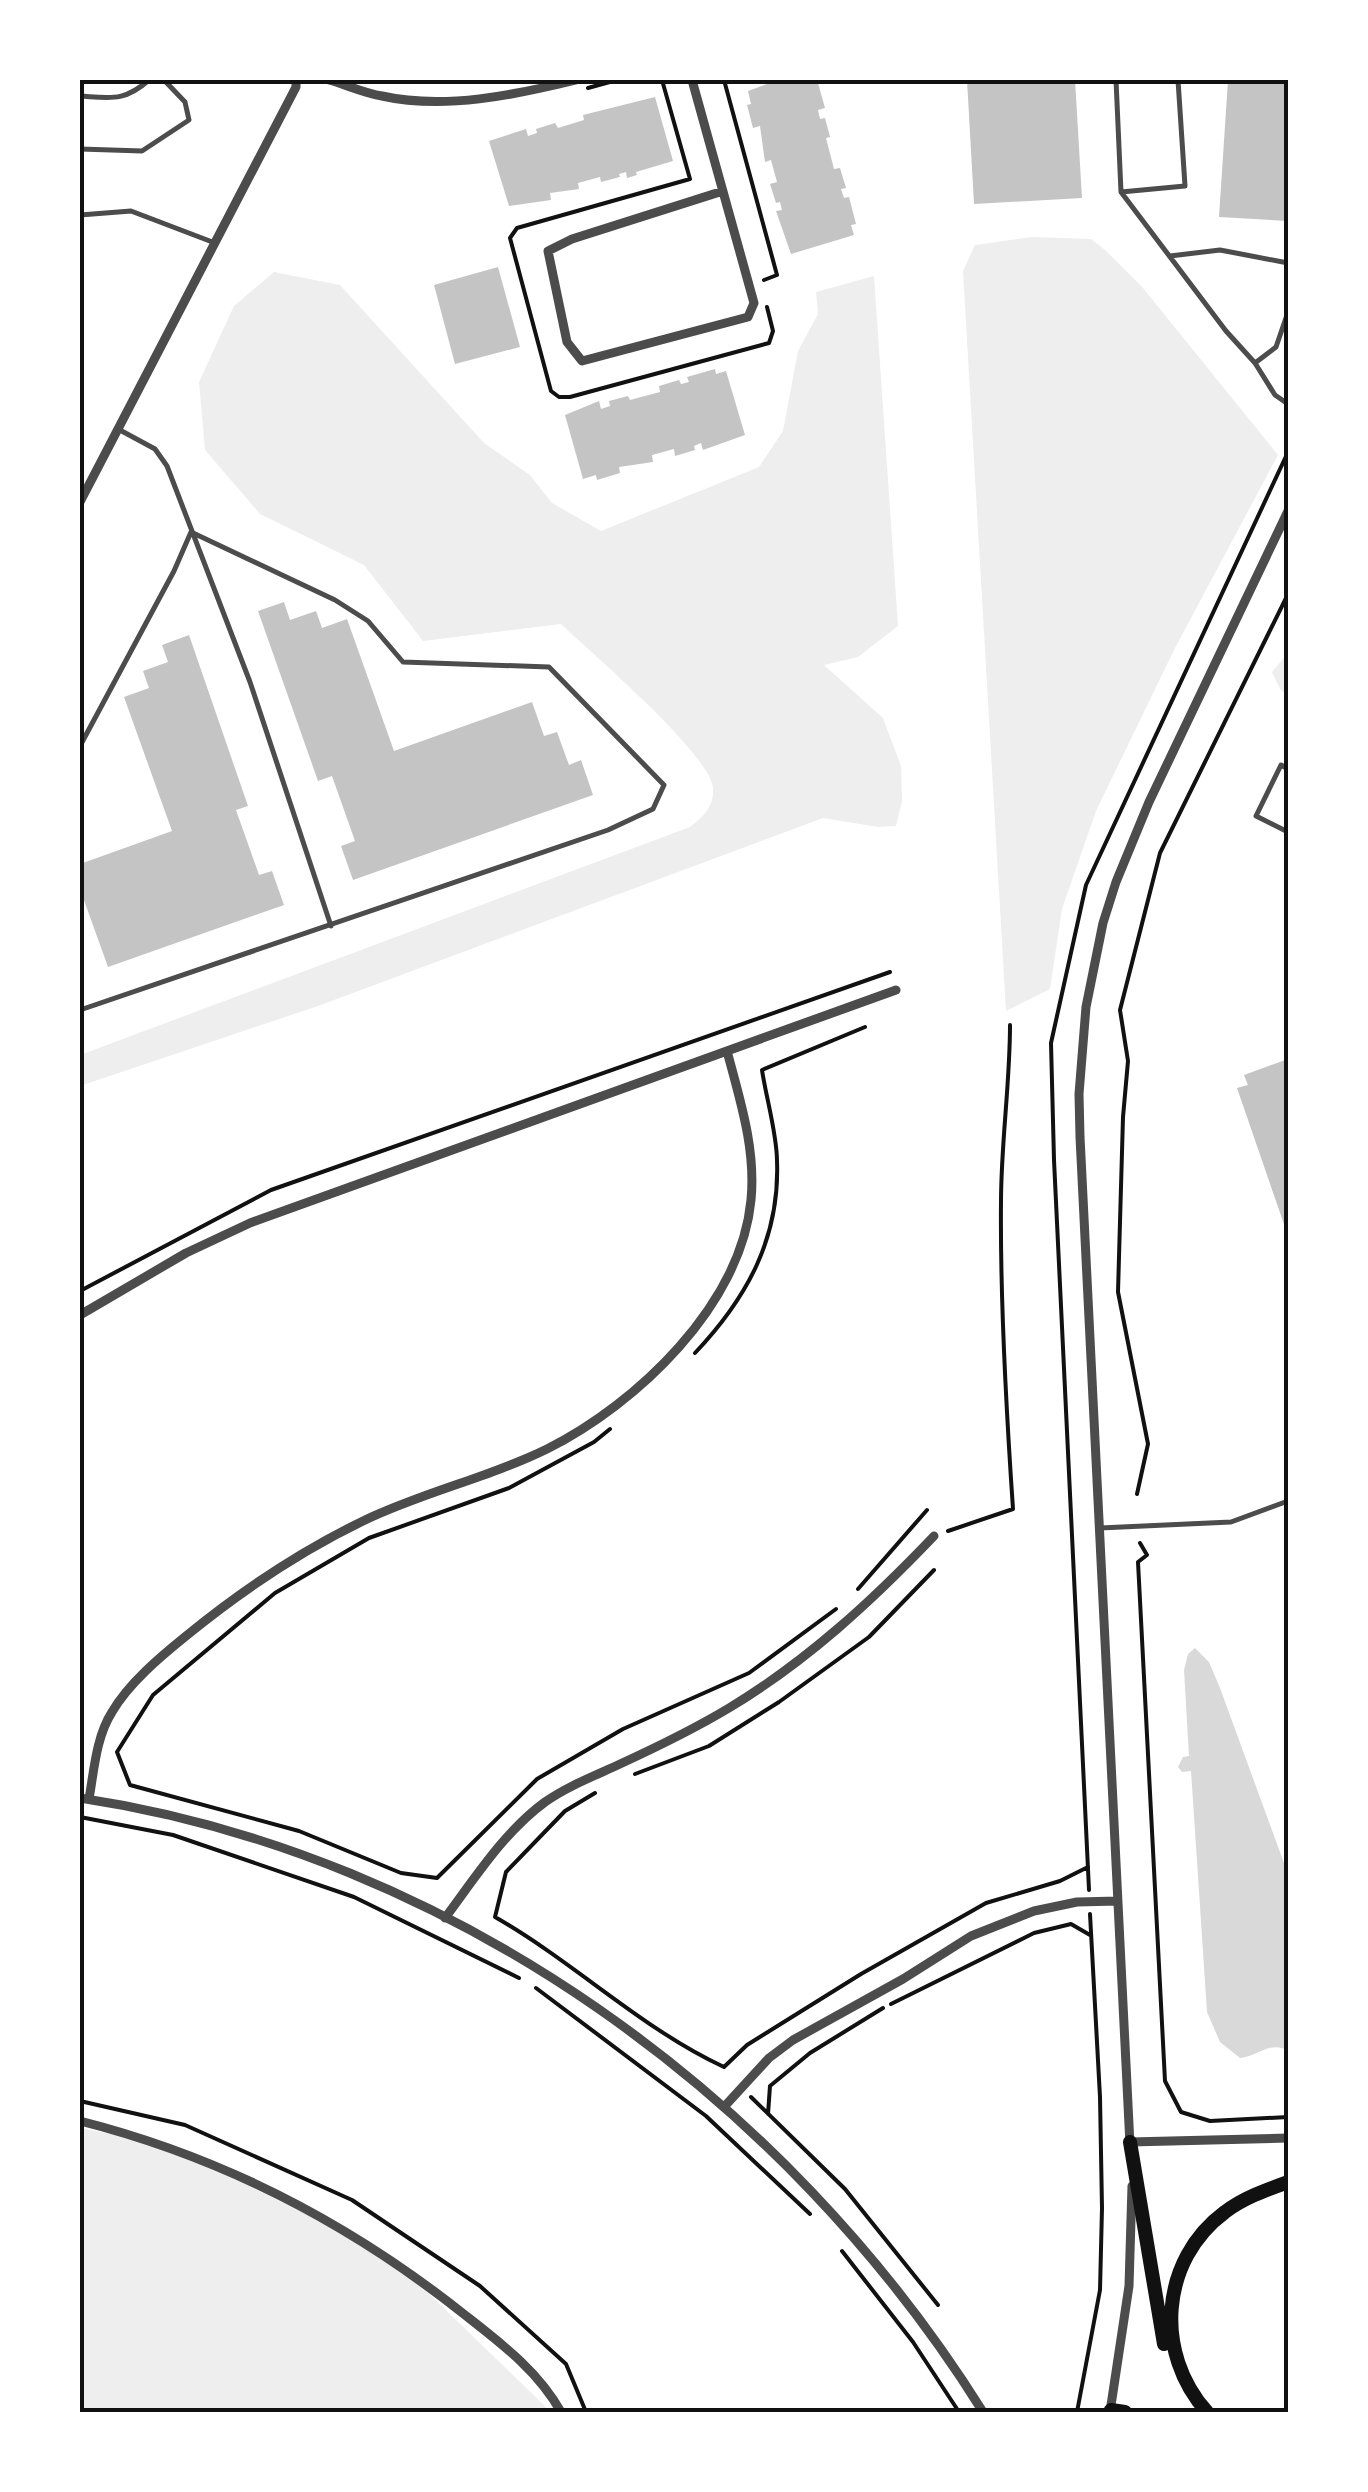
<svg xmlns="http://www.w3.org/2000/svg" width="1368" height="2492" viewBox="0 0 1368 2492" font-family="'Libre Baskerville',serif">
<style>
.green{fill:#eee}
.water{fill:#d9d9d9}
.building{fill:#c4c4c4}
.lines{fill:none;stroke-linecap:round;stroke-linejoin:round}
.path{stroke:#111;stroke-width:4}
.service{stroke:#4c4c4c;stroke-width:5}
.minor{stroke:#4c4c4c;stroke-width:9}
.primary{stroke:#111;stroke-width:14}
.neatline{fill:none;stroke:#111;stroke-width:4}
</style>
<rect width="100%" height="100%" fill="#fff"/>
<path class="green" d="M1032 237 1091 239 1105 250 1143 288 1278 455 1175 648 1096 811 1062 909 1050 989 1006 1011 963 271 975 245Z
M274 272 340 285 484 443 530 475 552 503 601 531 759 467 783 431 798 351 818 314 816 292 874 276 898 626 858 657 824 665 883 718 901 766 902 801 896 826 878 827 823 818 318 1006 80 1086V1055L690 827C703 817 714 807 713 789 712 755 590 652 561 624L423 641 364 565 260 514 205 450 199 382 234 306Z
M1288 653V697L1280 689 1272 672Z
M80 2128 159 2143 386 2252 551 2412H80Z"/>
<path class="water" d="M1195 1648 1209 1662 1220 1688 1288 1874V2050C1268 2041 1259 2056 1240 2058L1220 2042 1207 2012 1191 1771 1182 1772 1178 1767 1183 1757 1189 1756 1184 1670 1188 1654Z"/>
<path class="building" d="M778 80 818 83 825 108 818 110 820 119 825 118 830 137 826 138 834 169 840 168 846 188 841 189 844 198 849 197 856 224 851 225 854 235 791 254 776 211 782 210 780 202 776 203 770 184 777 182 771 160 765 162 760 126 753 128 747 105 751 104 748 91Z
M967 80H1075L1082 198 974 204Z
M1228 80H1288V221L1219 217Z
M655 97 673 161 636 172 637 175 627 178 626 172 619 174 620 177 601 182 600 177 578 183 579 189 550 193 551 200 509 206 489 141 526 129 528 136 537 133 536 129 555 123 558 128 584 120 583 115Z
M498 267 520 347 455 364 434 285Z
M715 369 716 374 726 371 745 435 703 450 701 443 694 446 695 450 675 456 674 449 652 455 653 462 619 467 620 473 597 480 596 475 583 479 565 415 599 401 601 409 610 406 609 401 628 396 630 400 660 392 659 386 679 380 681 384 689 382 687 377Z
M284 602 290 620 316 611 322 628 347 619 394 751 532 702 544 736 557 732 569 765 581 760 593 795 353 880 341 846 355 841 332 776 318 781 258 611Z
M189 635 248 806 236 810 259 875 272 871 284 905 108 967 80 889V864L172 831 124 697 149 688 143 671 168 662 162 645Z
M1288 1059V1232L1287 1233 1237 1088 1248 1085 1244 1075Z"/>
<g class="lines">
<path class="path" d="M662 80 690 179 517 228 510 238 551 391 559 397H570L769 343 773 331 767 307
M724 80 777 275 764 280
M588 88 617 80
M80 1291 271 1190 890 972
M695 1353C747 1298 780 1238 777 1161 777 1134 766 1097 762 1070L865 1027
M610 1429 594 1442 509 1488 369 1538 275 1593 153 1695 117 1752 130 1785 299 1831 401 1873 437 1878 537 1779 623 1729 749 1673 836 1609
M1137 1494 1148 1444 1118 1292 1123 1117 1128 1061 1120 1010 1160 853 1288 594
M948 1531 1013 1509C1006 1407 1000 1304 1001 1202 1001 1143 1010 1084 1010 1025
M1140 1543 1147 1555 1138 1562 1165 2081 1181 2112 1210 2121 1288 2117
M858 1589 927 1510
M635 1774 709 1746 779 1702 869 1637 934 1570
M595 1793 565 1811 506 1872 495 1917C574 1962 642 2029 724 2067L747 2045 861 1974 986 1903 1060 1881 1088 1867
M80 1817 173 1835 354 1897 519 1978
M1089 1890 1054 1160 1051 1043 1086 885 1288 452
M536 1988 706 2116 810 2214
M891 2004 1034 1933 1071 1924 1090 1935
M751 2097 845 2189 938 2305
M80 2101 185 2125 352 2200 480 2286 566 2364 586 2412
M768 2114 770 2086 810 2053 883 2008
M842 2251 913 2342 959 2412
M1077 2412 1100 2290 1102 2208 1100 2097 1090 1914"/>
<path class="service" d="M1116 80 1121 192 1226 331 1255 363 1276 347 1288 312
M80 96C111 98 124 102 149 80
M80 149 142 151 189 120 185 102 164 80
M1121 192 1185 186 1178 80
M80 215 131 211 215 243
M1170 256 1220 250 1288 263
M1255 363 1275 395 1288 404
M118 429 155 449 167 466 250 682 331 926
M80 746 174 571 191 532
M1288 769 1281 765 1256 816 1288 832
M80 1010 608 830 653 809 664 785 549 667 403 662 368 621 335 600 191 532
M1100 1528 1231 1522 1288 1501"/>
<path class="minor" d="M329 80C347 85 364 93 382 96 444 110 515 95 576 80
M692 80 754 303 748 317 582 361 567 342 548 251 572 239 723 191
M80 502 296 87V80
M80 1315 186 1253 250 1223 896 990
M80 1798C452 1854 786 2097 983 2412
M89 1799C94 1771 96 1737 112 1712 129 1683 160 1657 186 1636 241 1591 299 1552 363 1521 423 1492 488 1478 547 1449 637 1404 741 1305 751 1200 756 1149 740 1100 727 1051
M445 1918C475 1878 504 1832 545 1802 568 1786 594 1776 620 1764 657 1747 694 1729 729 1708 807 1661 872 1601 934 1536
M724 2107 769 2058 793 2040 903 1979 971 1936 1034 1911 1077 1902 1118 1901
M80 2121C222 2157 351 2224 465 2315 502 2344 538 2371 561 2412
M1130 2142 1288 2138
M1130 2145 1080 1137 1079 1094 1086 1007 1103 923 1116 882 1149 802 1288 511
M1110 2412 1129 2286 1132 2186"/>
<path class="primary" d="M1130 2142 1164 2344
M1111 2410 1125 2412
M1207 2412C1154 2353 1160 2260 1225 2212 1243 2198 1266 2190 1288 2182"/>
</g>
<rect width="1368" height="2492" fill="none" stroke="#ffffff" stroke-width="165"/>
<rect x="82" y="82" width="1204" height="2328" class="neatline"/>
</svg>
